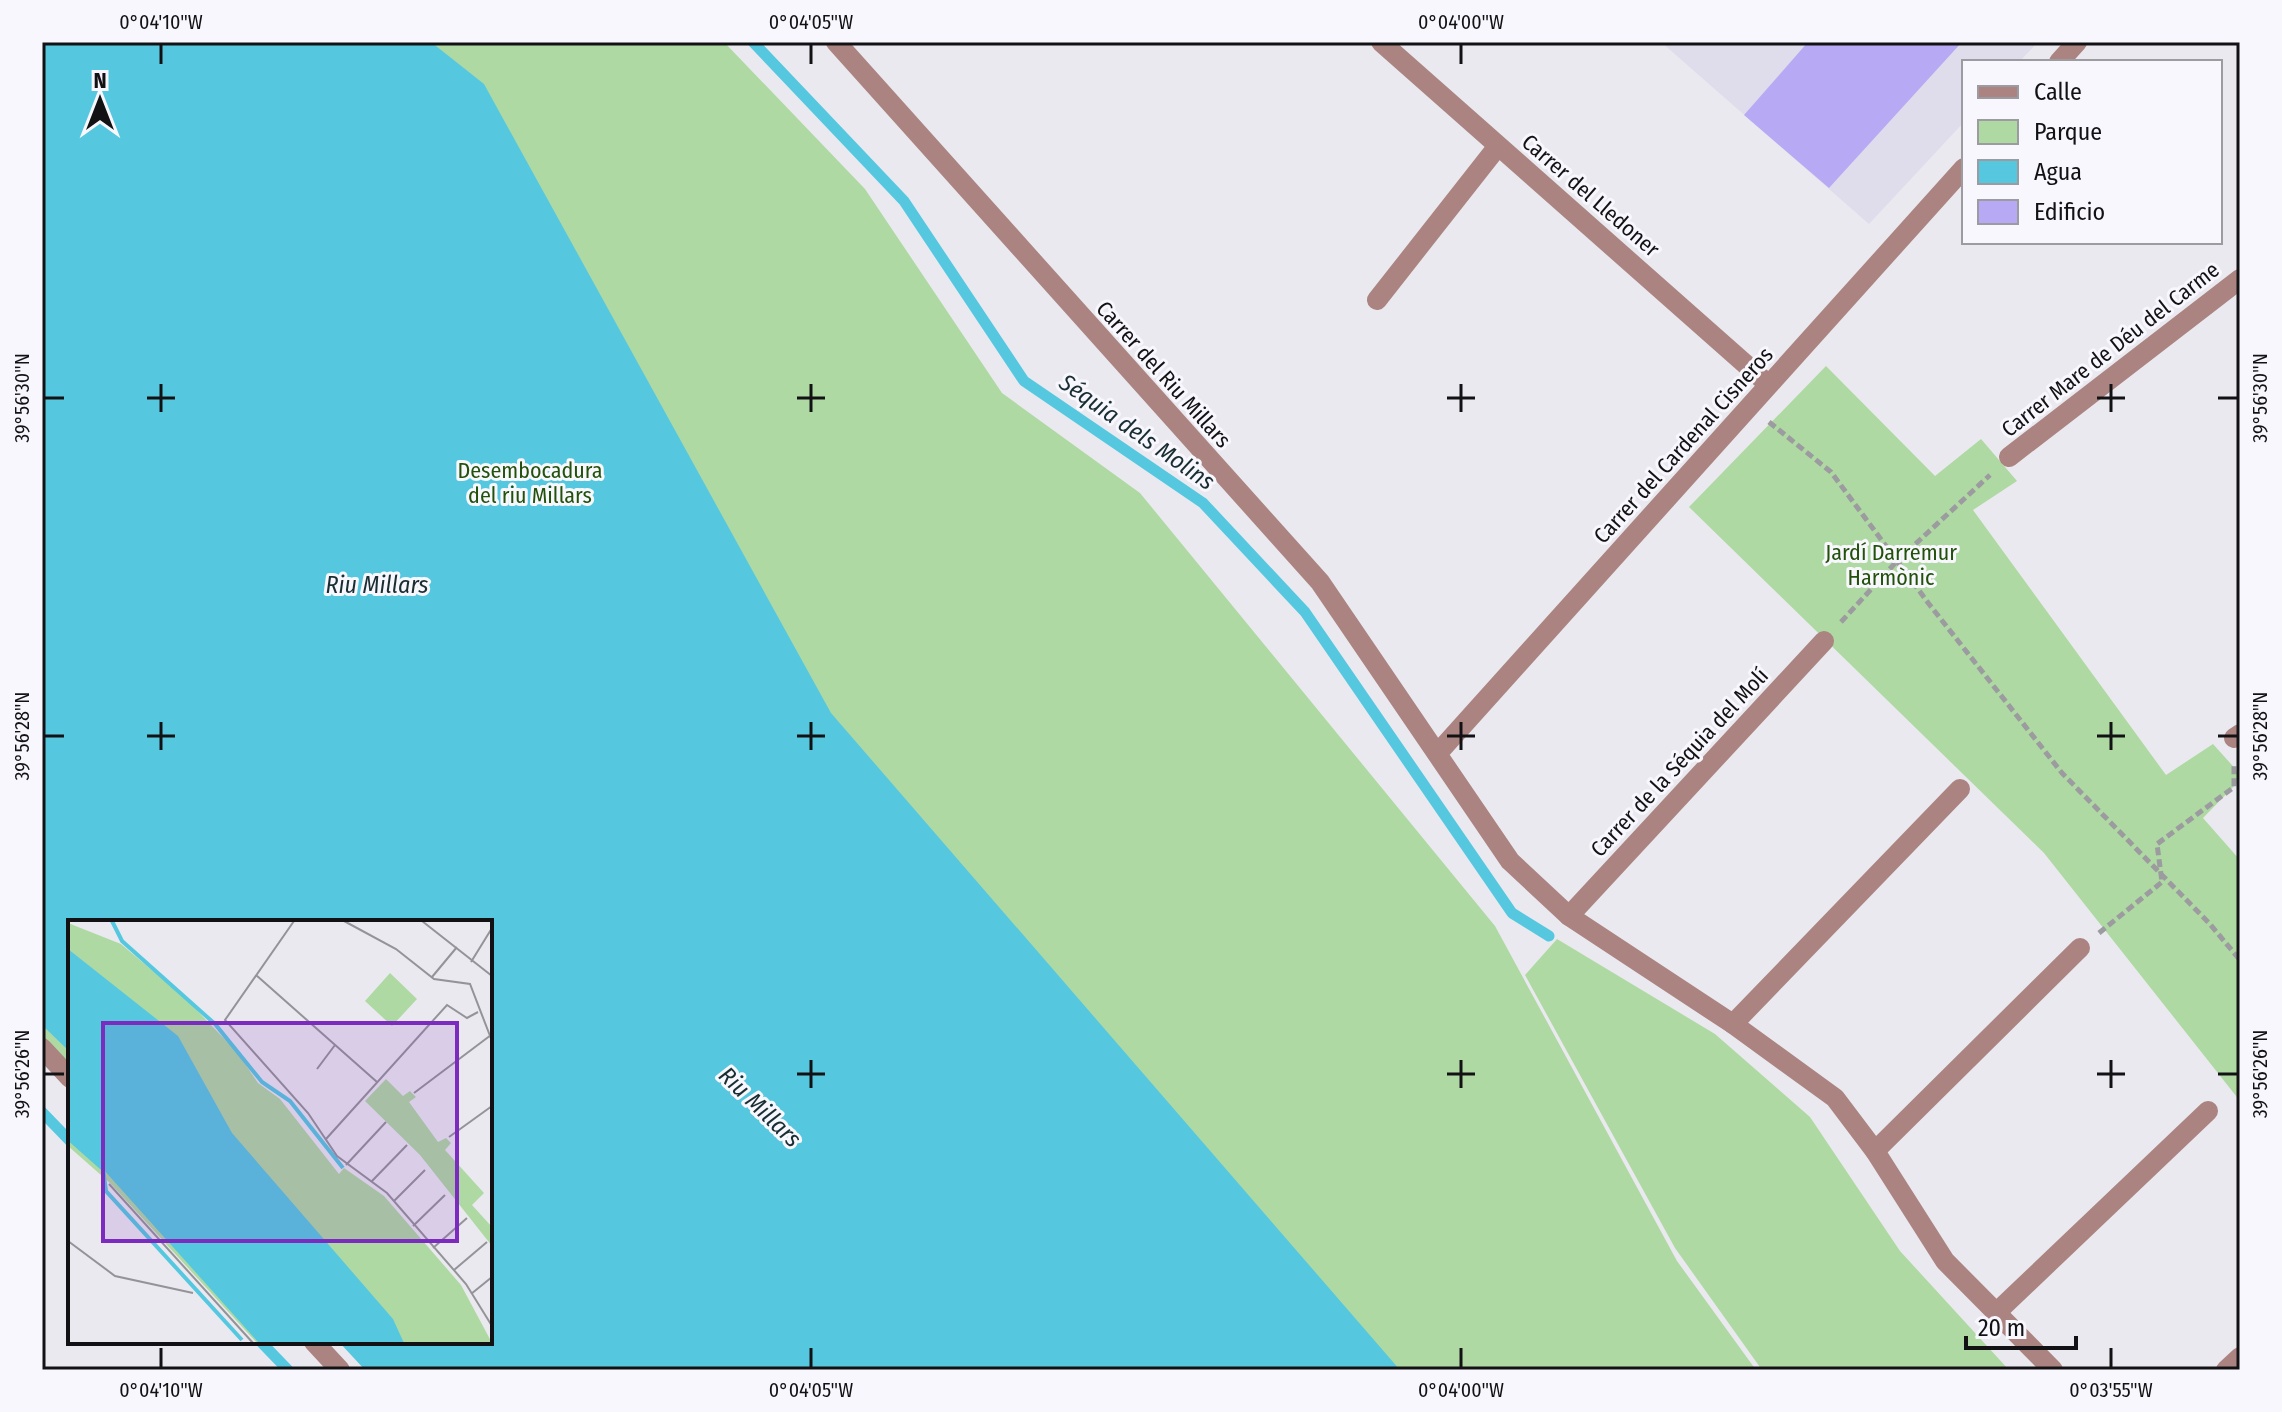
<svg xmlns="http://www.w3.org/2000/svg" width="2282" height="1412" viewBox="0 0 2282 1412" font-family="'Fira Sans Condensed',sans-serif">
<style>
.built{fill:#dfddeb}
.green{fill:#afd9a2}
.water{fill:#55c8e0}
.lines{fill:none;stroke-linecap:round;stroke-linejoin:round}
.stream{stroke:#55c8e0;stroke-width:11}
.building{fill:#b8a9f5}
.path{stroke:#9c9ba0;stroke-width:5;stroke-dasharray:8 4;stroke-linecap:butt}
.lane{stroke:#ab8481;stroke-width:20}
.street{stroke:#ab8481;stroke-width:20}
.ticks{fill:none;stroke:#121214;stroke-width:3}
.labels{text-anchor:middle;stroke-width:6;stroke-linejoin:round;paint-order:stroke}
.street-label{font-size:22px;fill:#121214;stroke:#f8f7fd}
.park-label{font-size:22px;fill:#21510b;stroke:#f8f7fd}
.water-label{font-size:24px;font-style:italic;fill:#192e32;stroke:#f8f7fd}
.inset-river{fill:none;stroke:#55c8e0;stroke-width:4}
.inset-road{fill:none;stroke:#949398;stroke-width:2}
.view{fill:#7b2cbf;fill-opacity:0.15;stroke:#7b2cbf;stroke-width:4}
.inset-edge{fill:none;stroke:#121214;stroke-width:4}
.neatline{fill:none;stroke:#121214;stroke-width:3}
.ticks-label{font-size:20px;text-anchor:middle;fill:#121214}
</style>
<rect width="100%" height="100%" fill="#eae9f0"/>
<path class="built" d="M1661 42H2038L2019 62H1964V122L1869 224Z"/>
<path class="green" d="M42 42H724L865 189 1002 393 1140 493 1495 926 1677 1261 1756 1370H366L490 1342V922H70V1067L42 1038Z
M1826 366 1935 476 1981 439 2017 481 1973 510 2166 775 2213 744 2240 774V780L2203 818 2240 860V1101L2044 853 1689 507Z
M1557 939 1715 1034 1810 1117 1900 1251 2009 1370H1762L1675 1248 1525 975Z"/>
<path class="water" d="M42 42H431L484 84 831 713 1400 1370H365L339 1342H490V922H70V1052L42 1025Z"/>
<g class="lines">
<path class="stream" d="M753 42 904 201 1024 381 1203 503 1305 612 1512 913 1549 936
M42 1112 70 1141
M261 1342 288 1370"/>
</g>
<path class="building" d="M1808 42H1962L1829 188 1744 115Z"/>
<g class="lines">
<path class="path" d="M1769 422 1831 472 1929 604 2062 773 2209 923 2240 960
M1841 622 1897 561 1990 475
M2099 933 2162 882 2157 844 2234 787V764"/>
<path class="lane" d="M1377 300 1498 146
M1569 916 1824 641
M1733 1024 1960 789
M1875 1151 2080 948
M1998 1311 2208 1111
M2226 1370 2240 1357"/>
<path class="street" d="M836 42 1320 582 1510 861 1569 916 1733 1024 1835 1098 1875 1151 1945 1261 2053 1370
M1381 42 1769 385
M2059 62 2077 42
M2009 457 2240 279
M2234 738 2240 734
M1437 754 1964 168
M42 1048 70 1078
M314 1342 340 1370"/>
</g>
<path class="ticks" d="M161 44V64M811 44V64M1461 44V64M161 384V412M811 384V412M1461 384V412M2111 384V412M44 398H64M147 398H175M797 398H825M1447 398H1475M2097 398H2125M2218 398H2238M161 722V750M811 722V750M1461 722V750M2111 722V750M44 736H64M147 736H175M797 736H825M1447 736H1475M2097 736H2125M2218 736H2238M811 1060V1088M1461 1060V1088M2111 1060V1088M44 1074H64M797 1074H825M1447 1074H1475M2097 1074H2125M2218 1074H2238M161 1348V1368M811 1348V1368M1461 1348V1368M2111 1348V1368"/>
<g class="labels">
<g class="street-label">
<text transform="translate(1591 195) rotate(41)" y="8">Carrer del Lledoner</text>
<text transform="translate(2110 349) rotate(-38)" y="8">Carrer Mare de Déu del Carme</text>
<text transform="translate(1164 374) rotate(48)" y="8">Carrer del Riu Millars</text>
<text transform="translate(1683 445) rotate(-48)" y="8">Carrer del Cardenal Cisneros</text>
<text transform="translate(1679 762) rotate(-47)" y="8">Carrer de la Séquia del Molí</text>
</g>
<g class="park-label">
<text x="530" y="478">Desembocadura<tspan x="530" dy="25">del riu Millars</tspan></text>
<text x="1891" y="560">Jardí Darremur<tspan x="1891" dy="25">Harmònic</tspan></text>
</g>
<g class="water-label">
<text transform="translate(1137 432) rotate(35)" y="8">Séquia dels Molins</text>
<text x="377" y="593">Riu Millars</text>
<text transform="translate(760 1107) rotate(44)" y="8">Riu Millars</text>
</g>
</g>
<g transform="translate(68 920)">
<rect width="424" height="424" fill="#eae9f0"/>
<path d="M0 3 53 24 119 80 169 132 190 163 212 179 271 254 276 248 316 276 393 365 424 423H189L42 263 0 226ZM322 53 349 79 324 106 297 81ZM318 159 335 176 342 171 348 177 341 182 370 222 378 218 383 223 377 230 416 273 404 285 424 307V326L352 235 297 181Z" fill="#afd9a2"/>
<path d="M0 29 110 116 164 213 325 399 336 423H191L35 249 0 217Z" fill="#55c8e0"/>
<path class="inset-river" d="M44 1 54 21 147 104 194 162 222 181 275 248M0 218 35 249 38 271 174 420"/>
<path class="inset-road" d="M226 1 157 100 240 193 269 236 319 273 398 364 424 406M276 1 328 29 366 59 402 64 424 121M354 1 424 56M403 42 424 8M188 55 309 162M364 57 389 27M249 149 267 125M346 173 423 115M381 217 424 186M258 219 379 85 399 98 410 92M278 245 318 202M304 261 339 225M41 264 185 423M326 281 357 250M345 306 377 275M0 321 47 356 125 373M365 328 399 298M386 350 419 322M403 374 424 357"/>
<path class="view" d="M35 103H389V321H35Z"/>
<rect width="424" height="424" class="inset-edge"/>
</g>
<rect width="2282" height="1412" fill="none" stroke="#f8f7fd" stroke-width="88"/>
<rect x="1962" y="60" width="260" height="184" fill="#f8f7fd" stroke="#9c9ba0" stroke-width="2"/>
<rect x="1978" y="86" width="40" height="12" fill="#ab8481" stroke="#9c9ba0" stroke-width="2"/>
<text x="2034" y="100" font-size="24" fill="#121214">Calle</text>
<rect x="1978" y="120" width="40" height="24" fill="#afd9a2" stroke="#9c9ba0" stroke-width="2"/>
<text x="2034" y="140" font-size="24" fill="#121214">Parque</text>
<rect x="1978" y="160" width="40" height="24" fill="#55c8e0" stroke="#9c9ba0" stroke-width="2"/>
<text x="2034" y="180" font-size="24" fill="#121214">Agua</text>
<rect x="1978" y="200" width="40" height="24" fill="#b8a9f5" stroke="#9c9ba0" stroke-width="2"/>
<text x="2034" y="220" font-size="24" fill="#121214">Edificio</text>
<g transform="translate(100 100)" stroke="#f8f7fd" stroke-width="6" paint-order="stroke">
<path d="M0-6L14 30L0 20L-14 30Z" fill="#121214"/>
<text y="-12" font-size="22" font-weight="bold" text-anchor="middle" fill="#121214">N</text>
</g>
<path d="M1966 1336v12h110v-12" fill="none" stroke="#121214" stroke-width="4"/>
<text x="1978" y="1336" font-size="24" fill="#121214" stroke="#f8f7fd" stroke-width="6" paint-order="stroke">20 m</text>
<rect x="44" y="44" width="2194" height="1324" class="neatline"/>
<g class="ticks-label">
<text x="161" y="29">0°04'10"W</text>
<text x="811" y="29">0°04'05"W</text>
<text x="1461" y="29">0°04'00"W</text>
<text transform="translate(22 398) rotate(-90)" y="7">39°56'30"N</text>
<text transform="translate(2260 398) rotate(-90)" y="7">39°56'30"N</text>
<text transform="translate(22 736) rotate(-90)" y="7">39°56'28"N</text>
<text transform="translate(2260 736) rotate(-90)" y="7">39°56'28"N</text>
<text transform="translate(22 1074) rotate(-90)" y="7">39°56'26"N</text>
<text transform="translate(2260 1074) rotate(-90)" y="7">39°56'26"N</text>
<text x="161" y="1397">0°04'10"W</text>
<text x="811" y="1397">0°04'05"W</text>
<text x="1461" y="1397">0°04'00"W</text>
<text x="2111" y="1397">0°03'55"W</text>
</g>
</svg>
